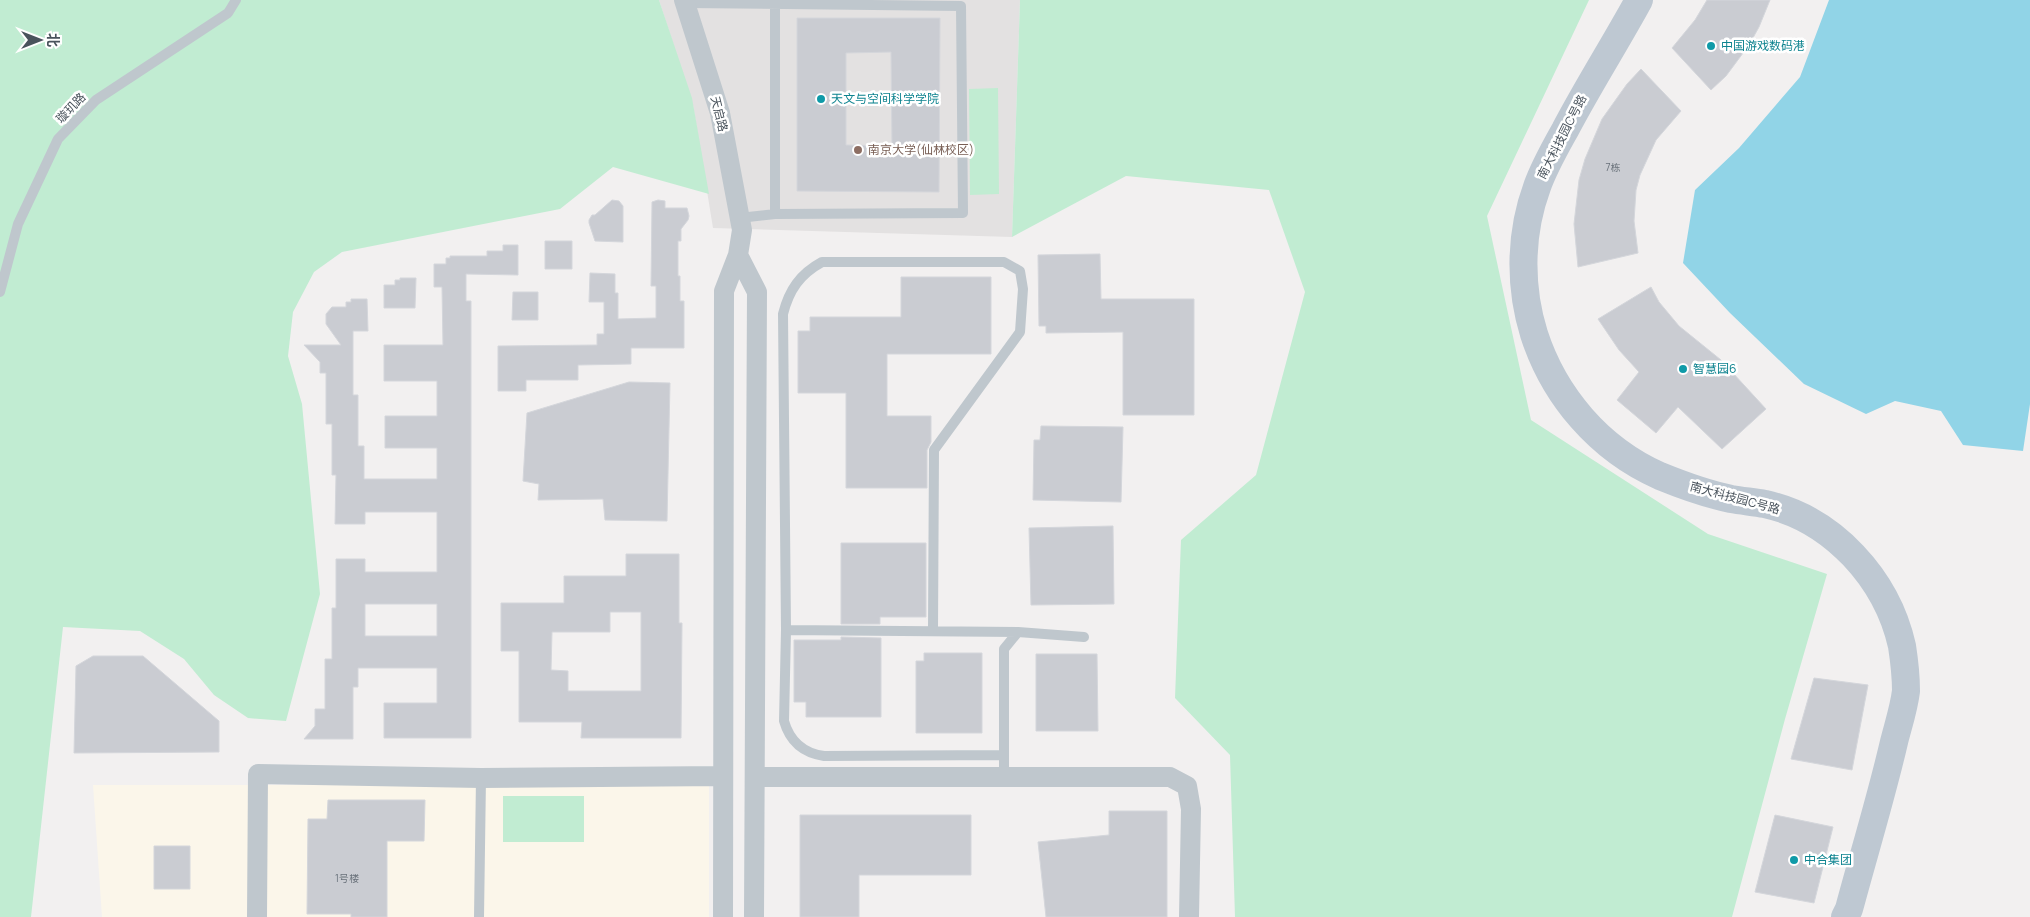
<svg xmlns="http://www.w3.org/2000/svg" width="2030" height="917" viewBox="0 0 2030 917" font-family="Manrope,'Noto Sans SC',sans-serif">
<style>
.commercial{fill:#fbf6ea}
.education{fill:#e3e1e1}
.green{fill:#c1ecd2}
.water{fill:#91d4e7}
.building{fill:#caccd2;stroke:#d4d6db;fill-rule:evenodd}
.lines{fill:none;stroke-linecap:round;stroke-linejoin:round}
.lane{stroke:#bfc7cd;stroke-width:10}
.street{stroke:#bfc7cd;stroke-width:20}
.secondary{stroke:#bec8d2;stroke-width:28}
.culture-dot{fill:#0f9aa8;stroke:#fff;stroke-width:2}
.education-dot{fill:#8d6e63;stroke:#fff;stroke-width:2}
.labels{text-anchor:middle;stroke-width:5;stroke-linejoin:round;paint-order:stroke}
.number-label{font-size:10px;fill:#69717a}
.culture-label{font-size:12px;fill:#0d838f;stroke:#fff;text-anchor:start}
.street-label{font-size:12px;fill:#49535c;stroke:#fff}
.education-label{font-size:12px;fill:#785e54;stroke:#fff;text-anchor:start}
</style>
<rect width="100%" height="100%" fill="#f2f0f0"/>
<path class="commercial" d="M93 785H709V917H102Z"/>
<path class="education" d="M659 0H1020L1012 237 713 228 693 105Z"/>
<path class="green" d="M0 0H659L692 98 709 194 613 167 560 209 342 252 314 272 293 312 288 356 302 404 320 594 286 721 248 718 214 695 184 659 140 631 63 627 31 917H0Z
M1020 0H1589L1487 216 1531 420 1708 534 1827 574 1785 719 1732 917H1235L1230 755 1175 698 1181 540 1256 475 1305 292 1269 190 1126 176 1012 237Z
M998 88 999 194 970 195 969 89Z
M503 796H584V842H503Z"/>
<path class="water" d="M1829 0H2030V404L2023 451 1963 445 1941 411 1895 401 1866 414 1804 384 1730 313 1683 263 1695 190 1739 148 1800 77Z"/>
<path class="building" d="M1707 0H1770L1759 27 1749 45 1726 76 1711 90 1672 48 1695 20Z
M797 18H940L939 192 797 191ZM891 52 892 146 846 145V53Z
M1641 69 1681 111 1656 140 1640 175 1636 190 1634 221 1638 253 1578 267 1574 224 1579 180 1585 159 1602 119 1627 84Z
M612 200 619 201 623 206V242L595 241 589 223V220L592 215H595Z
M658 200 665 201V208H687L689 216 688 220 681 229V241H678V276H680V301H684V348H631V364L578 365V380H526V391H498V346L597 345V334H604V302H589L590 273 615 274V293H618V319L656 318V286H651L652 202Z
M545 241H572V269H545Z
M503 245H518V275L466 274V301H471V738H384V703H437V668H358V687H353V739H304L315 726V709H325V659H332V608H336V559H365V572H437V512H365V524H335L336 475H332V424H326V373H320V362L304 345H341L326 324V314L332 307H346V302H351V299H367L368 331H353V395H358V446H364V479H437V448H385V416H437V381H384V345H443L442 287H434V264H446V258H450V256H487V251H503ZM365 604H437V636H365Z
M1100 254 1101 299H1194V415H1123V332L1046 333V326H1039L1038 255Z
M901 277H991V354H887V416H931V442L927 450V488H846V393H798V331H810V317H901Z
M400 278H416L415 308H384V285H395V280H400Z
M1651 287 1659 302 1679 326 1721 360 1766 409 1722 449 1678 407 1656 433 1617 400 1639 372 1619 350 1598 319Z
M513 292H538V320H512Z
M629 382 670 383 667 521 605 520 603 499 538 500 539 484 523 481 527 413Z
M1041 426 1123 427 1121 502 1033 500 1034 440H1040Z
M1113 526 1114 604 1031 605 1029 528Z
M841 543H926V617H880V624H841Z
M626 554H679V623H682L681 738H581L582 722H519V651H501V603H564V576H626ZM610 612H641V691H568V671L551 670 552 632H610Z
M841 637 881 638V717H806V702H794V640H841Z
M924 653H982V733H916V661H924Z
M1036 654H1097L1098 731H1036Z
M93 656H143L219 721V752L74 753 76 666Z
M1814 678 1868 685 1852 770 1791 759Z
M328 800H425L424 841H387V917H351V914H307L308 819H327Z
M1109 811H1167V917H1046L1038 842 1109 835Z
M800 815H971V875H859V917H800Z
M1775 815 1833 827 1814 903 1755 892Z
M154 846H190V889H154Z"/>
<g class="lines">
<path class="lane" d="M686 3 961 6 963 213 775 214 739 218
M775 214V5
M0 292 18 224 58 139 96 100 228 13 236 0
M786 630 783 314C789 290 800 274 822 262H1004L1020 271 1023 289 1020 332 934 450 933 631
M1004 755 824 756C803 753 790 742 784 721L786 630 1018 632
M1004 777V649L1018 632 1084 637
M479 917 481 778"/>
<path class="street" d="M684 0 720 113 742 230 738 255 724 291 723 917
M738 255 757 292 754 917
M756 777H1170L1187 786 1191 809 1189 917
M257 917 258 774 481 778 723 776"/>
<path class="secondary" d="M1639 0C1615 44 1588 86 1565 130 1555 148 1544 167 1537 187 1520 233 1519 286 1534 334 1554 396 1599 449 1660 476 1682 485 1707 494 1731 499 1742 501 1754 502 1765 504 1833 519 1887 579 1902 646 1904 659 1906 678 1906 691 1904 708 1898 726 1894 742 1881 798 1864 853 1849 909L1845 917"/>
</g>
<g class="culture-dot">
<circle cx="1711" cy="46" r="5"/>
<circle cx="821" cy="99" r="5"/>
<circle cx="1683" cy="369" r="5"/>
<circle cx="1794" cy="860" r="5"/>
</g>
<circle class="education-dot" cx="858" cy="150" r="5"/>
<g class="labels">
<g class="number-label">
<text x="1613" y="171">7栋</text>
<text x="347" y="882">1号楼</text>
</g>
<g class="culture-label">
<text x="1721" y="50">中国游戏数码港</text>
<text x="831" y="103">天文与空间科学学院</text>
<text x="1693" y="373">智慧园6</text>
<text x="1804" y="864">中合集团</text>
</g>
<g class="street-label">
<text transform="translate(71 108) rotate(-46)" y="4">璇玑路</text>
<text transform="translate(719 114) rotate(76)" y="4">天启路</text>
<text transform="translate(1562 137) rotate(-63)" y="4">南大科技园C号路</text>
<text transform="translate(1735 498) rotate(15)" y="4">南大科技园C号路</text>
</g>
<g class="education-label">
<text x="868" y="154">南京大学(仙林校区)</text>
</g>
</g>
<g transform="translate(40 40) rotate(90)" stroke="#ffffff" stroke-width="4" paint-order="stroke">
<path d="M0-4L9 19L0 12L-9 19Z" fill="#49535c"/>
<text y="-8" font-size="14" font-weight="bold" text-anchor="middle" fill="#49535c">北</text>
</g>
</svg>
